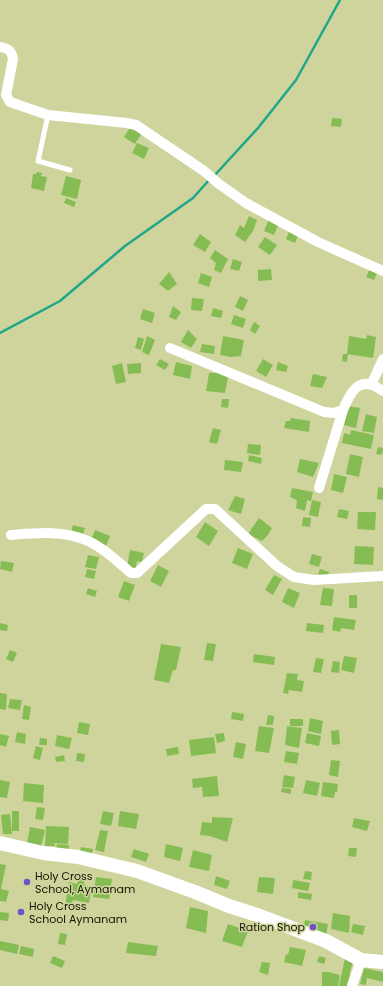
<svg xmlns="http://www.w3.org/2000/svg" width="383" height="986" viewBox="0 0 383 986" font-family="Poppins,sans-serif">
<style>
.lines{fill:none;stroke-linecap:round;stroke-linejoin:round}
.stream{stroke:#1ea788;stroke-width:2.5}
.building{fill:#85bd54}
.lane{stroke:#fff;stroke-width:5}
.street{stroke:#fff;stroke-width:10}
.secondary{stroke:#fff;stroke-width:14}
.poi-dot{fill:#724fc8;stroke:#cfd49c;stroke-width:1.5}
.labels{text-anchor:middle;stroke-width:3;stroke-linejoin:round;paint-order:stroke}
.poi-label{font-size:11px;fill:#121301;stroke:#cfd49c;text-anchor:start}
</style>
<rect width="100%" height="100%" fill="#cfd49c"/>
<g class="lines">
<path class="stream" d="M214 176 258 128 296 80 340 0
M0 333 60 301 125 246 193 198 210 179"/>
</g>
<path class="building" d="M332 118 342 119 341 127 331 126Z
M131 126 142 133 135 144 124 137Z
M137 143 149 148 144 159 132 153Z
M37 172 42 173 41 176 47 177 44 191 31 188 33 174H36Z
M66 176 81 180 77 199 61 195Z
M66 198 76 202 74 207 64 203Z
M249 216 257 220 253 231 245 242 235 235 240 225 244 228Z
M269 219 279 223 274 235 264 231Z
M290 229 299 233 295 243 286 239Z
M200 234 211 242 205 252 193 245Z
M265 237 277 245 270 255 258 247Z
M215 250 228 259 221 273 214 270 216 263 210 258Z
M233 259 242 262 239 271 230 269Z
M370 268 378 271 374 280 366 277Z
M271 269 272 280 258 281V270Z
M169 272 177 284 168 291 159 284Z
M201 273 212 277 209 287 198 283Z
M240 296 248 300 243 311 235 307Z
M192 298 204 299 202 311 191 310Z
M173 306 181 312 176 320 169 317Z
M213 308 223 311 221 318 211 316Z
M143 309 155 313 152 323 140 319Z
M234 315 246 319 243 328 231 324Z
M254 322 260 326 255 334 250 330Z
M188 330 197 339 191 348 181 342Z
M367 335 376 337 373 358 347 354 349 336 366 339Z
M147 336 155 340 149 355 142 352Z
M223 336 244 340 241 356 231 357 220 355Z
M138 337 144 339 141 350 135 348Z
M202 344 215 346 214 354 200 352Z
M343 354H348L347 362 342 361Z
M160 359 169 364 165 370 156 365Z
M263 359 273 365 266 377 256 371Z
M176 362 192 366 190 379 173 375Z
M278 362 288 366 286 372 276 370Z
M122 363 126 382 116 384 112 366Z
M141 363V373L128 374 127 364Z
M209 373H218L228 377 225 393 206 391Z
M313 374 327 377 322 388 310 386Z
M222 399H229L228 408 221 407Z
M348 406 360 408 356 428 344 425Z
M366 414 377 417 374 433 362 431Z
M291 418 310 421 309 432 284 428 286 421H290Z
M213 428 221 430 217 444 209 442Z
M351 430 374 435 371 449 342 443 344 433 350 435Z
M248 444 261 445 260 455 247 453Z
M378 447 383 448 382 455 376 454Z
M350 454 363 457 359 477 346 474Z
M249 455 262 458 261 464 248 461Z
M300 459 319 463 313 477 297 472Z
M225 460 243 462 241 472 224 470Z
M334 474 347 477 343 493 331 490Z
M378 487 383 488V500L377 499Z
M292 488 313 492 311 501 307 500 305 511 296 508 297 500 290 497Z
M235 496 245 499 241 514 228 510Z
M312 500 321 502 318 517 309 515Z
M339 509 349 511 347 519 337 517Z
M358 512H376L375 530 357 529Z
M303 517 311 518 310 527 302 526Z
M259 518 272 528 268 535 262 541 248 534Z
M205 522 218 531 209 546 196 537Z
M73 525 85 528 83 534 71 532Z
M95 530 110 536 105 549 90 542Z
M355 546 374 547 373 565 354 564Z
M238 548 253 554 247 569 232 563Z
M130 550 144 553 142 562 137 561 136 568 127 567Z
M312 554 322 557 319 567 309 564Z
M88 555 99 557 96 569 85 567Z
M1 561 14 563 12 572 0 569Z
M158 565 169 571 161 587 150 581Z
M87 569 96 571 94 579 85 577Z
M320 569 329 572 328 577 318 575Z
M274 575 282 579 273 595 265 590Z
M124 581 135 585 129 601 118 597Z
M88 588 97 591 95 597 86 594Z
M288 588 300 593 294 608 282 602Z
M323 588 334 589 332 606 320 605Z
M349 595H357V608H349Z
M334 617 356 620 354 630 341 628 340 632 332 630Z
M0 623 8 625 7 631 0 630Z
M307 623 324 625 323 633 306 631Z
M207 643 216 644 213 661 204 660Z
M161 644 181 647 176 670H173L169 683 154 680Z
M10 650 17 653 13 662 6 659Z
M254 654 275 657 274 665 253 662Z
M344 656 357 658 354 673 341 670Z
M316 658 324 659 321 673 313 672Z
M333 661 340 662 339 673 331 672Z
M287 673 298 674 297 680 304 681 302 692 289 690 288 694 283 693Z
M0 693 7 694 6 710 0 709Z
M10 699 22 700 20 710 8 708Z
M24 705 31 707 29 720 22 719Z
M232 712 244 714 243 721 231 719Z
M268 715 274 716 273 725H266Z
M310 718 323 721 321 734 308 731Z
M290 719H303V726H290Z
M79 722 90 724 88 735 77 733Z
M259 726 274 728 269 753 255 751Z
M287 726 302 728 299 748 285 745Z
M339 730 340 744 332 745 331 731Z
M17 732 26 734 25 744 15 742Z
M224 733 225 741 217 743 215 734Z
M307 733 321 736 319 746 305 743Z
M0 734 9 736 6 747 0 745Z
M57 735 72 738 69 749 55 746Z
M214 737 216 753 191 756 189 740Z
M40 738 47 739V745H39Z
M236 742 246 744 243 759 233 757Z
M36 746 43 748 40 760 33 758Z
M178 747 179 754 167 756 166 749Z
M286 751 299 753 297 764 284 762Z
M77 753 85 754 84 762 76 761Z
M64 755 65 761 56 762 55 757Z
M331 760 340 761 338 777 329 775Z
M284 775 295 777 293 788 282 787Z
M217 776 219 796 203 797 202 787 193 788 192 779Z
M0 780 10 782 7 798 0 797Z
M306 780 320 783 317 796 303 793Z
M323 782 338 784 337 792H335L334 798 321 796Z
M24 783 44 785 43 803 23 801Z
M282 788 291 789V794L281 792Z
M37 807 45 808 43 820 35 819Z
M12 811H19V831H12Z
M103 811 114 813 111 826 100 824Z
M120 811 139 814 136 829 118 826Z
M10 814 12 834H3L1 815Z
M212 817 233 818 227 842 210 836 200 835 202 822 212 823Z
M354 818 370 821 367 831 352 827Z
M46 826 69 827 68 844 52 843 55 844V846H45Z
M30 827 45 830 41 847 27 844Z
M100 830 108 831 104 852 95 850Z
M57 844 69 845 68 855 55 853Z
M166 844 183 848 180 861 164 857Z
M81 847 93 849 91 857 79 855Z
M349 848H357L356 857 348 856Z
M134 849 149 854 146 862 131 857Z
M193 850 212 855 209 871 189 867Z
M0 864 6 865 1 889 9 891 6 902 0 901Z
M305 871 312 872 311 880 303 879Z
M216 876 230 881 227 889 214 885Z
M79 877 85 878 84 885 92 887 89 903 73 900 71 908 65 906 69 882 77 884Z
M96 877 112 879 109 899 93 897Z
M259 877 275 878 273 894 257 892Z
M293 880 310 883 308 891 292 888Z
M298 892 312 894 311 900 298 898Z
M190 907 208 911 206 933 186 928Z
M0 912 9 913 8 921 0 920Z
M333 913 350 916 349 933 331 929Z
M305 920 328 924 326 936 303 929Z
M228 924 248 931 242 947 222 941Z
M353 924 365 926 363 935 351 932Z
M60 933 67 934 65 945 58 944Z
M0 941 19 945 17 954 0 950Z
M128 942 158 946 156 956 126 953Z
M21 946 34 949 33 957 19 954Z
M290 947 306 950 302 966 284 962 286 954 288 955Z
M53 956 65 961 62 968 50 963Z
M319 956 326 958 324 964 317 962Z
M345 958 353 960 347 986H339Z
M262 962 270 963 268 975 259 972Z
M364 968 383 972V982L367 978 366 985 360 984Z
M322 972H329L340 975 338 986H322Z"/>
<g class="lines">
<path class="lane" d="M48 115 38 161 70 170"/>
<path class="street" d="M0 47C8 48 12 51 13 59L6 95 10 102 48 115 127 123 136 125 204 171 219 184 246 203 318 242 383 271
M170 348 324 412 334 413 343 410C348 399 355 379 372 385 376 386 379 389 383 391
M371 385 383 359
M319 488 343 410
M11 535C37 533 64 530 88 541 104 548 118 562 131 573H137L206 509H215L277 566 294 577 314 580 383 576
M352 986 361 960"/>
<path class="secondary" d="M0 843 43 853 78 857 137 871 195 892 229 906 260 916 326 941 361 960 383 962"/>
</g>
<g class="poi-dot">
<circle cx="27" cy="882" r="4"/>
<circle cx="21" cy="912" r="4"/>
<circle cx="313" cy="927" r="4"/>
</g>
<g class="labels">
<g class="poi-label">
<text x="35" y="880">Holy Cross<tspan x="35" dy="13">School, Aymanam</tspan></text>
<text x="29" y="910">Holy Cross<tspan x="29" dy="13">School Aymanam</tspan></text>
<text x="305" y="931" text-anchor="end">Ration Shop</text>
</g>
</g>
</svg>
